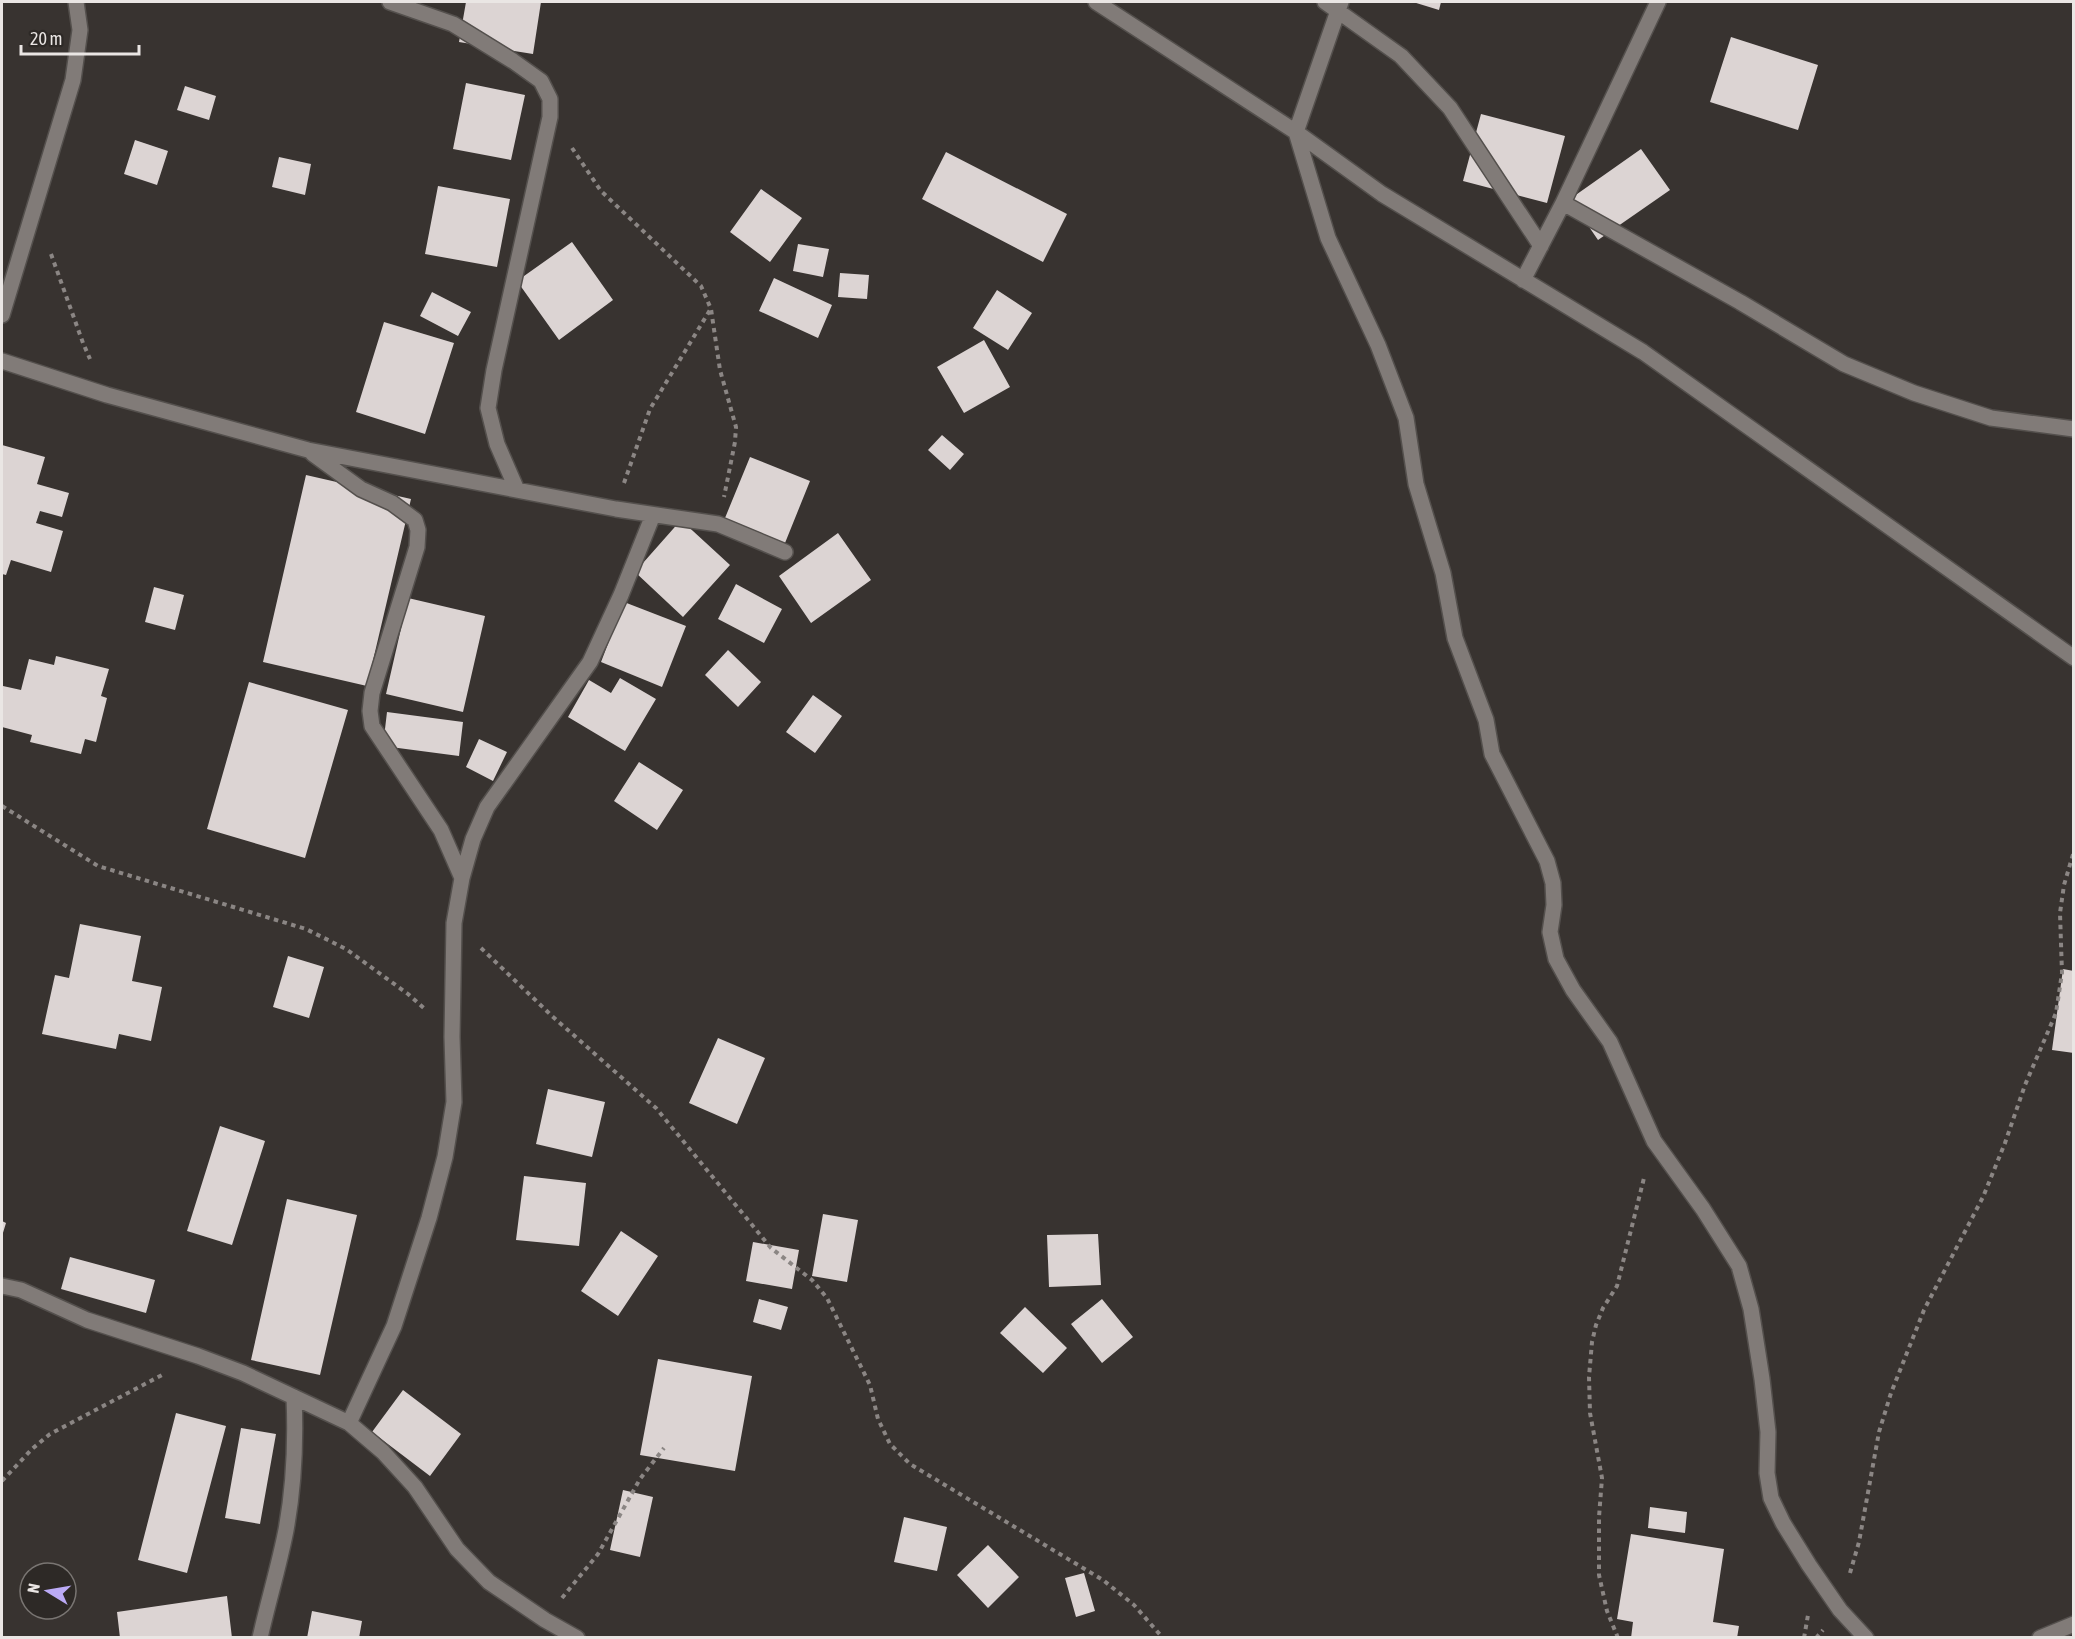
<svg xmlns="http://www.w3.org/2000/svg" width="2075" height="1639" viewBox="0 0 2075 1639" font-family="'Asap Condensed',sans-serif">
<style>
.building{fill:#dcd4d3}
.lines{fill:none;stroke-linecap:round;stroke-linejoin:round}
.minor-casing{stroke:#54504d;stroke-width:18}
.path{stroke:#8b8684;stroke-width:4;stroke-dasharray:4.5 4.5;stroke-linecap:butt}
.minor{stroke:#817b78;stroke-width:15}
</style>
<rect width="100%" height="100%" fill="#383330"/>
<path class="building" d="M466 2H541L533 54 459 42Z
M1413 2H1441L1439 10Z
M1731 37 1818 65 1798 130 1710 102Z
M466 83 525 95 511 160 453 149Z
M185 86 216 96 209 120 177 110Z
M1481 114 1565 136 1547 203 1463 181Z
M135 140 168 151 157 185 124 174Z
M1641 149 1670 190 1598 240 1570 199Z
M946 152 1067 214 1043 262 922 199Z
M279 157 311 164 305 195 272 187Z
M438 186 510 199 497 267 425 254Z
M761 189 802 218 770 262 730 232Z
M572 242 613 300 559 340 517 281Z
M798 244 829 249 823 277 793 271Z
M840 273 869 275 867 299 838 297Z
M774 278 832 305 818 338 759 311Z
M997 290 1032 313 1008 350 973 328Z
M432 292 471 312 458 336 420 316Z
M384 322 454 343 425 434 356 412Z
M984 340 1010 387 964 413 937 367Z
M942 435 964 454 950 470 928 450Z
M2 445 45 457 37 484 69 493 62 517 40 511 36 523 63 531 51 572 11 560 6 575 2 574Z
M750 457 810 481 785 543 725 518Z
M306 475 411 499 367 686 263 662Z
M681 520 730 565 683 617 635 572Z
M838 533 871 580 811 623 779 576Z
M736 584 782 609 764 643 718 619Z
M154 587 184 595 175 630 145 622Z
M408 598 485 616 463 712 386 694Z
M624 602 686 626 662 687 601 662Z
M728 650 761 682 738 707 705 675Z
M56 656 109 669 101 696 107 698 96 742 85 739 81 754 30 742 32 735 2 727 3 686 21 690 29 659 54 665Z
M620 678 656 699 625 751 568 717 589 680 611 693Z
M249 682 348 710 305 858 207 829Z
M813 695 842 716 815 753 786 732Z
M387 712 463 722 459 756 383 746Z
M479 739 507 752 493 781 466 767Z
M639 762 683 790 657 830 614 801Z
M80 924 141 936 132 981 162 987 151 1041 119 1034 116 1049 42 1034 55 975 69 978Z
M288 956 324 967 309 1018 273 1007Z
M2063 969 2074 971V1053L2052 1050Z
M718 1038 765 1058 737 1124 689 1103Z
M548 1089 605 1102 592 1157 536 1144Z
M220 1126 265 1141 232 1245 187 1231Z
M524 1176 586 1183 579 1246 516 1240Z
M287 1199 357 1215 320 1375 251 1360Z
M823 1214 858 1220 847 1282 812 1276Z
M2 1221 6 1223 2 1236Z
M621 1231 658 1256 618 1316 581 1291Z
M1098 1234 1101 1285 1049 1287 1047 1235Z
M753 1242 799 1250 792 1289 746 1281Z
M70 1257 155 1280 146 1313 61 1289Z
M759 1299 788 1307 781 1330 753 1322Z
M1102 1299 1133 1337 1102 1363 1071 1324Z
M1025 1307 1067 1348 1043 1373 1000 1333Z
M658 1359 752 1376 735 1471 640 1455Z
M403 1390 461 1434 430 1476 372 1432Z
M176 1413 226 1426 187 1573 138 1560Z
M241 1428 276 1434 260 1524 225 1518Z
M623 1490 653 1497 640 1557 610 1550Z
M1650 1507 1687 1512 1685 1533 1648 1528Z
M904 1517 947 1527 937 1571 894 1562Z
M1631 1534 1724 1549 1713 1622 1739 1626 1737 1638H1631L1633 1622 1617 1619Z
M988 1545 1019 1577 988 1608 957 1575Z
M1084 1573 1095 1611 1076 1617 1065 1578Z
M227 1596 232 1638H120L117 1612Z
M312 1611 362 1621 359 1638H307Z"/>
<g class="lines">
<g class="minor-casing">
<path id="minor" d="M390 2 453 24 513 61 541 81 550 99V117L494 370 488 408 497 444 517 490
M1096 2 1296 132 1382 194 1643 352 2074 658
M1325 2 1401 56 1450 108 1541 246
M1341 2 1296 132 1328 238 1378 345 1406 418 1416 484 1443 573 1455 638 1486 720 1492 754 1547 861 1553 883 1554 905 1550 932 1556 959 1573 990 1610 1042 1654 1141 1703 1209 1739 1266 1751 1309 1762 1379 1768 1432 1767 1473 1771 1498 1783 1523 1809 1565 1840 1610 1866 1638
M1563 203 1740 302 1844 364 1914 393 1991 418 2074 429
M1523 280 1563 203 1658 2
M2 315 73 80 80 30 76 2
M2 361 107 395 308 450 616 509 718 524 785 552
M313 454 361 489 392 503 415 520 418 530 417 547 372 693 370 711 372 726 441 830 462 878
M2 1286 21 1290 87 1320 198 1356 243 1373 349 1423 383 1452 415 1487 457 1549 489 1582 545 1620 577 1638
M349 1423 394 1326 429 1218 445 1157 454 1102 452 1037 454 923 462 878 473 839 487 807 590 662 621 595 653 515
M260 1638C268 1602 279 1566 286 1530 294 1486 296 1442 294 1397
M2040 1638 2074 1624"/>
</g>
<path class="path" d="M572 148 601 191 701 286 711 309 720 370 736 427 735 442 724 497
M51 254 83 343 90 359
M624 483 650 409 710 310
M2 806 98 866 306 929 346 949 408 994 425 1009
M481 948 552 1016 656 1108 771 1248 812 1280 827 1298 870 1385 878 1419 890 1444 910 1464 1103 1580 1134 1605 1163 1638
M2 1481 32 1449 50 1434 162 1375
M1850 1573 1859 1542 1879 1432 1891 1393 1924 1310 1983 1197 2005 1143 2025 1085 2056 1013 2062 973 2060 913 2064 885 2074 851
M562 1598 598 1554 640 1479 664 1448
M1618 1638 1607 1611 1599 1575V1517L1602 1478 1590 1413 1589 1377 1592 1342 1596 1325 1603 1308 1617 1286 1644 1178
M1804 1638 1808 1615
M1816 1638 1823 1630"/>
<use href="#minor" class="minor"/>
</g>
<rect width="2075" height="1639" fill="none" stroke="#eae6e4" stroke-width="6"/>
<g transform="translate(48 1591) rotate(281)"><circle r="28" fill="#2d2926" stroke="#797572" stroke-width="1.5"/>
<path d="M0-4.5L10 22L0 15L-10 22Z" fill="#bbaaf6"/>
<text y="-9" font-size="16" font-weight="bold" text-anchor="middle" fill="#eae6e4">N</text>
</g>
<path d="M21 45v9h118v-9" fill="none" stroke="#eae6e4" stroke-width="3"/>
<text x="30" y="45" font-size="18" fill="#eae6e4" stroke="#2d2926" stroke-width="4.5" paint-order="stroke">20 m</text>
</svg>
